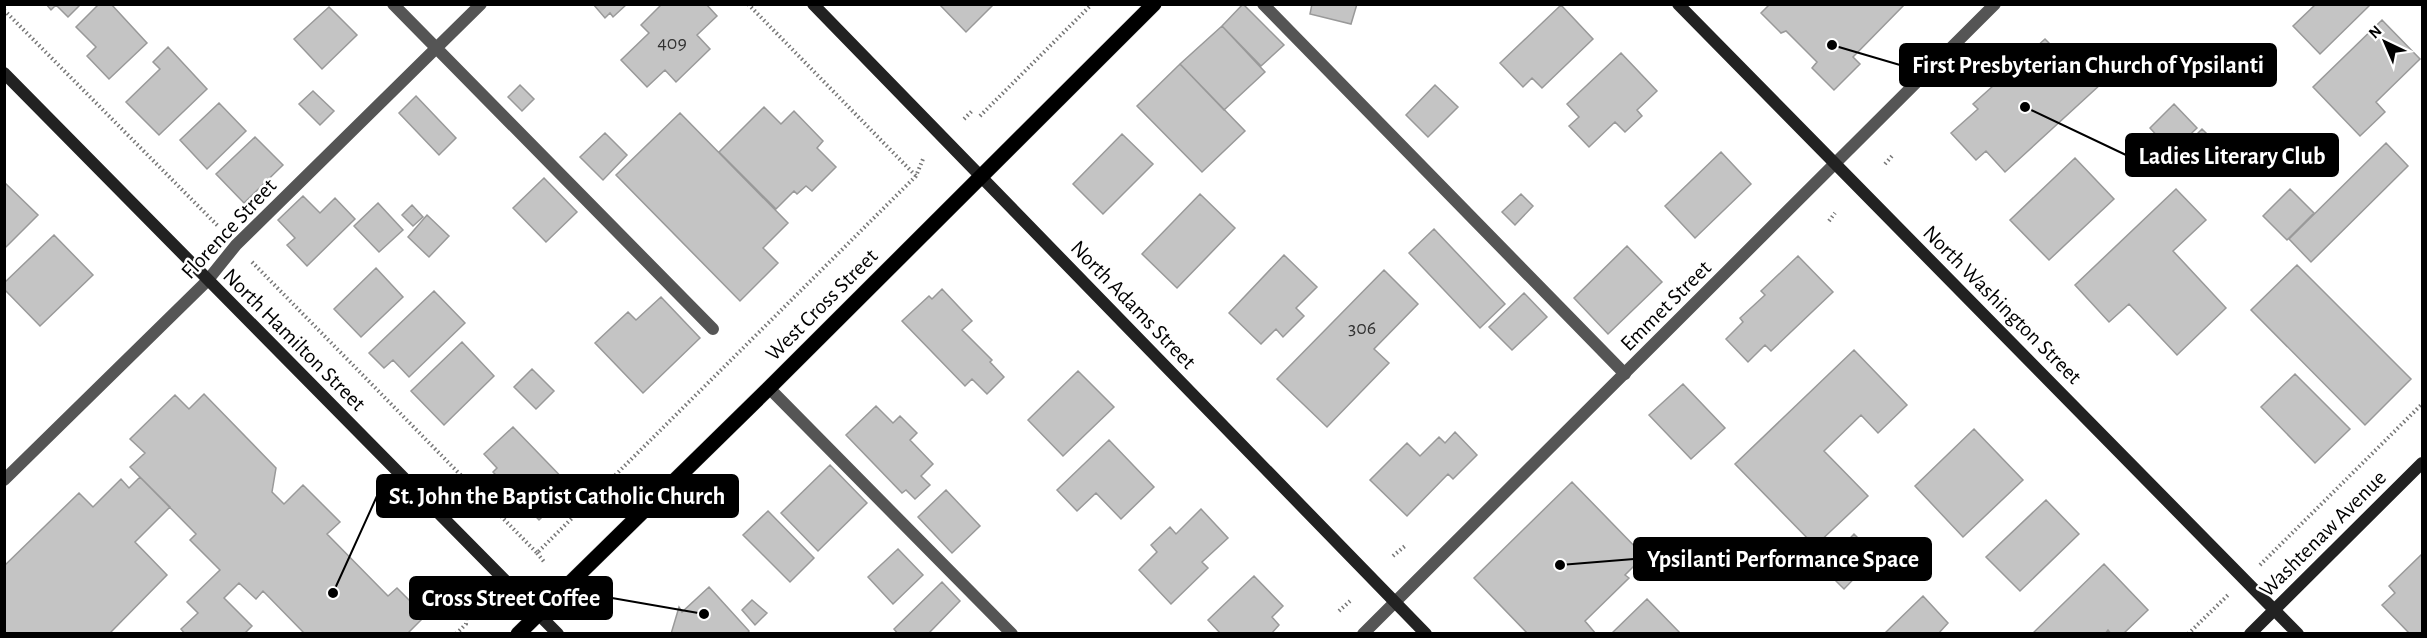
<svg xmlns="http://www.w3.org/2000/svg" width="2427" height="638" viewBox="0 0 2427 638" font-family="'Alegreya Sans',sans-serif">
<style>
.building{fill:#c4c4c4;stroke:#999;stroke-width:1.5}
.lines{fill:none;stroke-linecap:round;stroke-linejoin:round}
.primary-casing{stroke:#dbdbdb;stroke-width:16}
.path{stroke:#777;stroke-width:4;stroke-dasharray:1.5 3;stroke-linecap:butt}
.lane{stroke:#555;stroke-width:12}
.street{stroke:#555;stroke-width:12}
.secondary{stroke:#222;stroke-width:12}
.primary{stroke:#000;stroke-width:15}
.labels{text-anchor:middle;stroke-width:5;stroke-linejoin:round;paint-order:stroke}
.number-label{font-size:20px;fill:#313131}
.street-label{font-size:22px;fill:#000;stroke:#fff}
.leader{fill:none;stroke:#000;stroke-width:2}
.callout-dot{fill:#000;stroke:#fff;stroke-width:2}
.callout{fill:#000;stroke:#000;stroke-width:2}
.callout-label{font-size:24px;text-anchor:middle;font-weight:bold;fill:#fff}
</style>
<rect width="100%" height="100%" fill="#fff"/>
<path class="building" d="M46 4H81L68 17 56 5 51 10Z
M99 4H111L147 43 109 79 87 56 96 47 76 27Z
M593 4H627L613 17 610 13 605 18Z
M662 4H706L717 16 697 35 710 49 676 82 665 70 647 87 621 60 649 33 641 25Z
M939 4H994L966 32Z
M1243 4 1284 45 1261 66 1222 26Z
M1312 4H1357L1351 24 1310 14Z
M1770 4H1905L1853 57 1860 64 1834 90 1812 68 1817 62 1786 31 1781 33 1761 13Z
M2316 4H2371L2320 54 2293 26Z
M1561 5 1593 39 1542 88 1532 78 1523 87 1500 63Z
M329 7 357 35 322 69 294 39Z
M2382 20 2420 59 2376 102 2385 112 2360 136 2313 87Z
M1222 26 1265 72 1224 110 1180 64Z
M2045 39 2058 52 2063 48 2070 56 2073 53 2101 84 2005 172 1986 151 1976 160 1951 133 1978 109 1973 104Z
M168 47 207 89 159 135 126 102 160 69 153 62Z
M1621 53 1657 91 1637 110 1642 116 1625 132 1615 122 1589 147 1569 126 1579 117 1567 104Z
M1180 64 1245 131 1202 172 1137 106Z
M520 85 534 99 522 111 508 97Z
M1435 85 1458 107 1428 137 1406 115Z
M313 91 334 111 320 125 299 104Z
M416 96 456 138 439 155 399 113Z
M219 103 246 131 207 169 180 140Z
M2174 104 2197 128 2172 152 2150 128Z
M764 107 781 124 794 111 823 141 817 148 836 167 812 191 806 186 797 194 794 191 776 209 719 152Z
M680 113 788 223 763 248 778 263 740 301 616 175Z
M2202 129 2226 153 2204 174 2181 150Z
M605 133 627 155 603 180 580 157Z
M1122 134 1153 164 1103 214 1073 184Z
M255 137 283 165 244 203 216 174Z
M2386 143 2408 166 2311 262 2289 239Z
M1721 152 1751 184 1695 238 1665 206Z
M2075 158 2114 199 2049 260 2010 220Z
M544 178 577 212 546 242 513 208Z
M4 182 38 215 4 249Z
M2176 189 2206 220 2173 251 2226 308 2177 355 2129 304 2109 322 2075 285Z
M2290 189 2314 213 2287 240 2263 216Z
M1200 194 1235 228 1177 288 1142 254Z
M1521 194 1533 206 1515 225 1502 212Z
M303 196 320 213 335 198 355 219 307 266 287 245 295 238 278 220Z
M378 203 403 230 379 252 354 226Z
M412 205 423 217 413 226 402 215Z
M427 215 449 236 429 257 408 237Z
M1434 229 1505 304 1480 328 1409 253Z
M54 235 93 275 40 326 4 289V283Z
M1627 246 1662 282 1608 334 1574 298Z
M1284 255 1317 287 1296 308 1304 316 1283 337 1276 329 1261 344 1229 313Z
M1798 256 1833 292 1771 351 1765 345 1748 362 1726 339 1743 322 1740 318 1765 295 1761 291Z
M2297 265 2411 379 2365 425 2251 310Z
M376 268 403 297 361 337 334 309Z
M1384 270 1418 304 1374 349 1389 363 1327 427 1277 379Z
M942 289 972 321 962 330 992 360 990 362 1004 377 987 394 972 379 965 386 902 321 929 296 932 299Z
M434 291 465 323 409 377 393 360 384 368 369 353Z
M1524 293 1547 317 1512 350 1489 327Z
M661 297 700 338 643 393 595 343 628 312 636 320Z
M462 342 494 376 444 425 411 391Z
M1854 350 1907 405 1878 433 1861 415 1824 451 1868 496 1815 546 1735 464Z
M532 369 554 391 536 409 514 387Z
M1078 371 1114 407 1063 456 1028 420Z
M2295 374 2350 429 2315 463 2261 407Z
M1683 384 1725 428 1691 459 1649 415Z
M204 394 276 468 272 492 284 504 303 485 340 522 327 534 388 596 397 588 425 616 407 634H305L263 591 256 599 239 583 224 598 252 626 244 634H185L181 629 198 613 187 602 220 570 190 540 196 534 130 467 145 453 130 439 175 395 189 409Z
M876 406 893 423 900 416 917 433 910 440 933 464 921 476 930 485 915 499 906 490 902 493 846 435Z
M513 427 572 488 539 520 493 472 497 468 484 454Z
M1974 429 2023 480 1963 537 1915 486Z
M1455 432 1477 455 1453 479 1448 474 1407 516 1370 480 1407 443 1420 456 1439 437 1445 443Z
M1109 440 1154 487 1121 519 1096 493 1077 511 1057 490Z
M830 465 867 503 818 551 781 513Z
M140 477 170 507 135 542 167 575 109 634H4V566L79 493 93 507 121 479 129 488Z
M1572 482 1644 556 1625 575 1629 578 1585 621 1596 634H1528L1474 578Z
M946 490 980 526 952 553 918 517Z
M2046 500 2079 534 2020 591 1986 557Z
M1201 509 1228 538 1202 562 1208 568 1171 604 1139 570 1157 552 1151 545 1170 527 1176 534Z
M768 511 814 558 790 582 743 535Z
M1854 534 1876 556 1844 589 1822 567Z
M898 549 923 575 893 604 868 577Z
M2422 554V634H2410L2382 605 2395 593 2389 586Z
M2104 564 2148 610 2123 634H2111L2108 630 2105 634H2032Z
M1254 576 1283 606 1272 617 1279 625 1271 634H1221L1208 620Z
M942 582 960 601 928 634H898L894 629Z
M709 587 749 631 747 634H671L679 607 682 612Z
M1923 596 1948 623 1938 634H1884Z
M1647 599 1681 634H1611Z
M752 600 767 613 755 625 742 610Z"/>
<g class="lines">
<g class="primary-casing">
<path id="primary" d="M518 634 769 388 1154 4"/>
</g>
<path class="path" d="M748 4 916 176
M4 10 219 227
M980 116 1092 4
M964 119 973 110
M1885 164 1892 156
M1829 221 1835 213
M252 262 537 553 916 176 923 159
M537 553 545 563
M1393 556 1405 546
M2260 565 2422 404
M1339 611 1350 601
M456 634 466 624 467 609
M2188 634 2228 595"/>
<path class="lane" d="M393 4 713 329
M1263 4 1625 374
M207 281 236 245 481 4
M769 388 1012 634"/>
<path class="street" d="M4 480 207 281
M1363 634 1995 4"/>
<path class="secondary" d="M813 4 1426 634
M1678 4 2298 634
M4 73 558 634
M2250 634 2422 463"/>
<use href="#primary" class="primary"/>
</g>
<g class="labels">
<g class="number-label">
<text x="672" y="49">409</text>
<text x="1362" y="334">306</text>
</g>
<g class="street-label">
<text transform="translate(228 228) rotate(-47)" y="8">Florence Street</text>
<text transform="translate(821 304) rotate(-45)" y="8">West Cross Street</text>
<text transform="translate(1134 304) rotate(46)" y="8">North Adams Street</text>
<text transform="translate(2003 304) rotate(45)" y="8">North Washington Street</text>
<text transform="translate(1665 305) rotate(-45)" y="8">Emmet Street</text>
<text transform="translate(295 339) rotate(45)" y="8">North Hamilton Street</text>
<text transform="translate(2322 533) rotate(-45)" y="8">Washtenaw Avenue</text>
</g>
</g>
<path class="leader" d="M1832 45L1900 65M2025 107L2126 155M333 593L377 496M1560 565L1634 559M704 614L612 598"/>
<g class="callout-dot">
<circle cx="1832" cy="45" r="6"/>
<circle cx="2025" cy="107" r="6"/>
<circle cx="333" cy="593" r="6"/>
<circle cx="1560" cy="565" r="6"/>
<circle cx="704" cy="614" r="6"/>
</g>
<g class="callout">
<rect x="1900" y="44" width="376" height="42" rx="6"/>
<rect x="2126" y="134" width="212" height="42" rx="6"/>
<rect x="377" y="475" width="361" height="42" rx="6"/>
<rect x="1634" y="538" width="297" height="42" rx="6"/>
<rect x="410" y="577" width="202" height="42" rx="6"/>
</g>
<g class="callout-label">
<text x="2088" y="73">First Presbyterian Church of Ypsilanti</text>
<text x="2232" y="164">Ladies Literary Club</text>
<text x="557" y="504">St. John the Baptist Catholic Church</text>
<text x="1783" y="567">Ypsilanti Performance Space</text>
<text x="511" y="606">Cross Street Coffee</text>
</g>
<rect width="2427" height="638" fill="none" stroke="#000000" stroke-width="12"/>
<g transform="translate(2385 42) rotate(316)" stroke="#ffffff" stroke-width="4.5" paint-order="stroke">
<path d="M0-4.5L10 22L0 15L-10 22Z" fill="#000000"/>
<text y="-9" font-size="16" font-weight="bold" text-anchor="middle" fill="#000000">N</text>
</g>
</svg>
